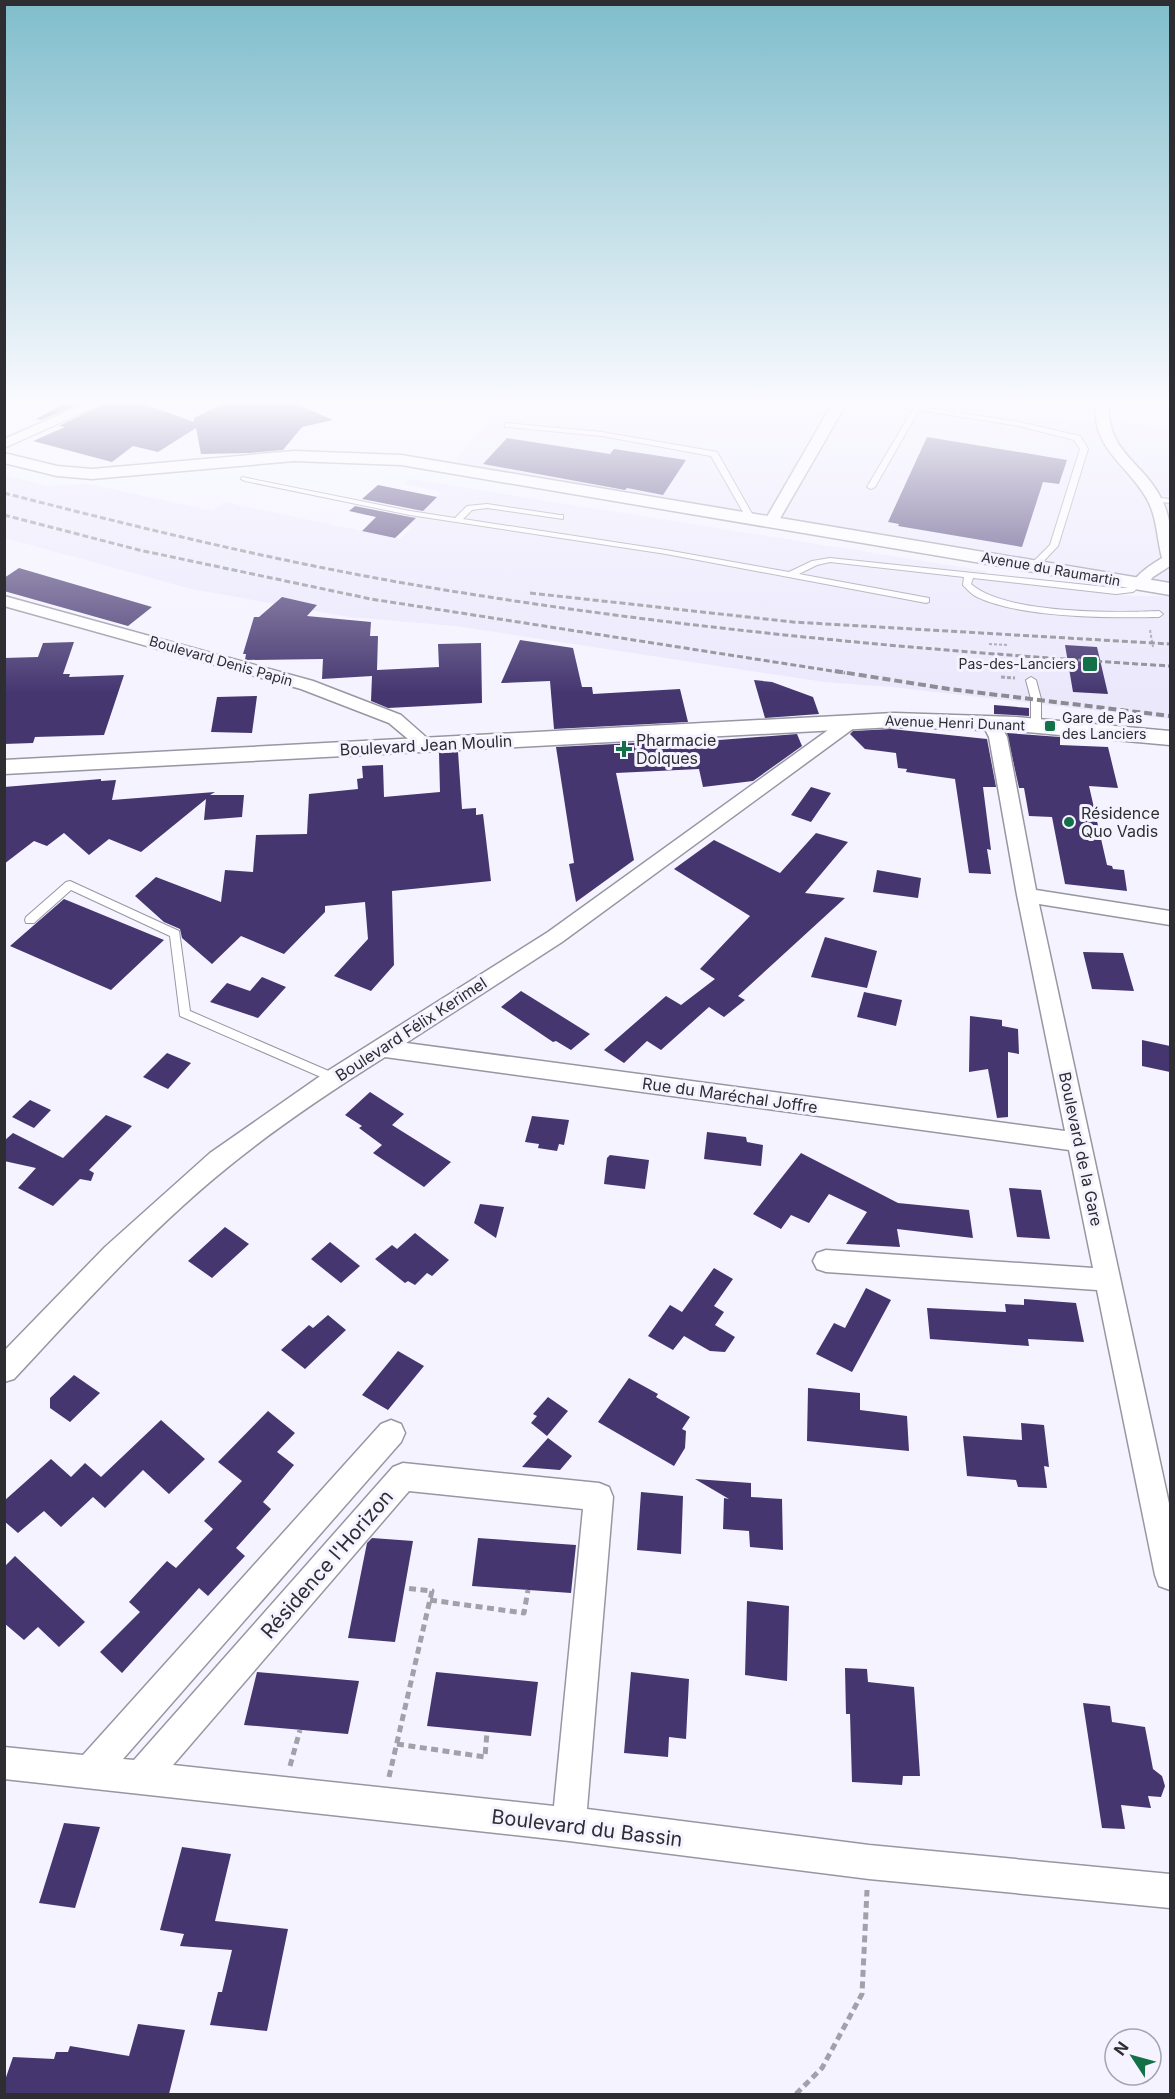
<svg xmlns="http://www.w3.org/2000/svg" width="1175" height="2099" viewBox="0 0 1175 2099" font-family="Inter,sans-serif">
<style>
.built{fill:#ebe8fc}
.building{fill:#453670}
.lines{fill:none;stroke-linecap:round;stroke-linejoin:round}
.service-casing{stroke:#9896a1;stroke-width:2}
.minor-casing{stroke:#9896a1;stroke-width:3}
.tertiary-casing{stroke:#9896a1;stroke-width:3}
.path-far2{stroke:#a2a1aa;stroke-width:2;stroke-dasharray:3 2;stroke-linecap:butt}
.path-far1{stroke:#a2a1aa;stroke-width:3;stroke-dasharray:4 2;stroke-linecap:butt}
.path{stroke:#a2a1aa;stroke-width:5;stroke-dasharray:7 4.5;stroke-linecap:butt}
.service{fill:#fff;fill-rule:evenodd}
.minor{fill:#fff;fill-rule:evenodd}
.tertiary{fill:#fff;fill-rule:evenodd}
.rail-far1{stroke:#8b8a92;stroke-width:3;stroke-dasharray:6 3;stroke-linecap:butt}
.rail{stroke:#8b8a92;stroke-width:4;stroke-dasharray:8 4;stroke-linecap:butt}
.poi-dot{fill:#137147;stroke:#f5f3ff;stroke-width:2}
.labels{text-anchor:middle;stroke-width:6;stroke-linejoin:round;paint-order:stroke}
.far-street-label{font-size:14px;fill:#2e2e32;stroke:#f5f3ff}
.far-poi-label{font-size:14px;fill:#2e2e32;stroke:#f5f3ff;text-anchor:end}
.poi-label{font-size:16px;fill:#2e2e32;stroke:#f5f3ff;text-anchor:start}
.street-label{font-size:16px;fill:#2e2e32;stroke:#f5f3ff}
.near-street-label{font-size:20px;fill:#2e2e32;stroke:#f5f3ff}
</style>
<rect width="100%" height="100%" fill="#f5f3ff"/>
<path class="built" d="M443 399H741L849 415 858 399H1022L1011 418 1124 422 1170 428V582L458 466 456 459 495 414Z
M4 475 48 486 89 484 213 511 224 502 400 539 412 527 398 524 413 509 423 511 441 492 403 484 409 479 986 571 985 580 1133 596H1170V719L892 687 824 682 455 626 349 617 191 589 5 538Z"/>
<path class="building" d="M115 399H130L194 422V418L232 399H286L333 420 302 427 283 450 249 453 201 454 196 428 158 452 133 446 112 462 33 441 65 427 59 426Z
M66 403 75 406 41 420 36 419Z
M927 437 1067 460 1059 484 1043 482 1022 547 898 526 899 524 888 522Z
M507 438 610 454 614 449 686 460 663 495 627 488 625 490 483 464Z
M378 485 437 497 423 511 362 499Z
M355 506 410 517 416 518 395 538 362 531 376 517 349 511Z
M19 568 152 607 128 626 4 591V578Z
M282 597 317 605 307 616 371 622 370 636H378L377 670 439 667 438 644 481 643 482 703 388 708 371 701 372 676 322 679 323 659 245 660 246 654H243L254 617H259Z
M520 640 573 648 582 687H592L593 694 680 689 688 722 554 729 550 681 501 683Z
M74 642 63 674H70L69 677 124 675 104 735 35 737 33 743 4 744V658L38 657 43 643Z
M1065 645 1097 647 1108 694 1073 692Z
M754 680 772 682 813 697 819 714 765 718Z
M257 696 252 733 211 732 217 697Z
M994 705 1029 708V716L994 714Z
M891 729 987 739 996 787H983L991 850 987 849 991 874 969 873 955 779 906 772 907 769 898 768 896 753 865 749 850 734 853 731Z
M1007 733 1060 737V745L1108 747 1118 788 1089 786 1107 865 1112 866 1113 869 1124 870 1127 891 1065 884 1052 817 1029 816 1024 788H1019Z
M797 734 802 746 753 781 703 787 699 769 616 773 634 860 576 902 569 864 574 863 556 747 693 740 694 742Z
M458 752 462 809 476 808V815L483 814 491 881 392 891 394 965 371 991 334 976 368 939 365 902 325 906V912L284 954 241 936 212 964 182 938 180 929 164 922 135 896 156 877 221 902 225 870 253 872 256 835 307 834 309 794 358 789 357 779 363 778 362 766 383 765 384 797 440 792 439 753Z
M101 779V781L116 780 112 800 215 792 210 795H244L242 817 204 820 206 799 141 852 109 839 89 855 64 833 47 846 34 841 4 864V787Z
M811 787 831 793 811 822 791 815Z
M816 833 848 842 805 893 845 898 738 996 745 1000 724 1017 709 1007 661 1050 647 1041 624 1063 604 1050 666 996 681 1005 715 979 700 969 750 916 674 869 714 840 780 873Z
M877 870 921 878 918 898 873 892Z
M64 899 164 940 111 990 10 946Z
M825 937 877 951 867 988 811 977Z
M1083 952 1123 953 1134 991 1092 989Z
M262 977 286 987 258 1018 210 1002 227 983 250 991Z
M521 991 550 1009 590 1034 571 1050 556 1041 553 1042 501 1007Z
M864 992 902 1000 896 1026 857 1017Z
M970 1016 1002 1020V1026L1018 1029 1019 1054 1008 1052V1117L997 1118 988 1069 969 1072Z
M1142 1040 1170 1046V1072L1142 1066Z
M167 1053 191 1063 168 1089 143 1077Z
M370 1092 404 1114 392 1125 451 1162 424 1187 373 1153 382 1145 359 1128 362 1126 345 1115Z
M30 1100 51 1110 34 1128 12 1117Z
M106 1115 132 1126 89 1170 94 1173 91 1181 80 1179 53 1206 18 1188 36 1168 4 1161V1141L13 1133 63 1158Z
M532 1116 569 1120 564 1145 559 1144 557 1151 538 1148 539 1144 525 1142Z
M707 1132 746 1137 747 1142 763 1145 761 1166 704 1159Z
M801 1153 898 1203 969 1210 973 1238 897 1229 900 1247 846 1244 867 1212 829 1194 809 1223 791 1215 781 1229 753 1214Z
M610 1155 649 1160 645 1189 604 1184 607 1158Z
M1009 1188 1041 1190 1050 1239 1017 1237Z
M480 1204 504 1207 496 1238 474 1223Z
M225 1227 249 1244 212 1278 188 1261Z
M415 1233 449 1260 432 1276 427 1273 415 1285 408 1281 405 1283 375 1259 392 1245 397 1249Z
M330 1242 360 1266 341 1283 311 1259Z
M714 1268 733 1279 714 1306 724 1312 715 1325 735 1337 725 1352 710 1351 684 1336 673 1350 648 1336 670 1305 682 1312Z
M866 1288 891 1300 852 1372 816 1354 834 1323 845 1328Z
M1024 1299 1076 1303 1084 1342 1028 1339 1029 1346 930 1339 927 1308 1006 1312 1005 1304 1024 1305Z
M328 1315 346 1330 305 1369 281 1350 309 1325 313 1328Z
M398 1351 424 1366 388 1410 362 1395Z
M74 1375 100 1393 70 1422 50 1408V1398Z
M629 1378 658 1394 656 1397 690 1417 682 1429 686 1431 685 1448 674 1466 598 1422Z
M808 1388 860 1393V1410L907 1416 909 1451 807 1441Z
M548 1397 568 1411 547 1436 531 1423 537 1416 533 1414Z
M268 1411 295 1433 277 1452 294 1465 263 1502 271 1509 236 1548 245 1556 208 1596 199 1588 122 1673 100 1652 140 1612 129 1602 167 1561 176 1568 213 1529 204 1521 242 1481 218 1462Z
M161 1420 205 1459 169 1494 143 1470 105 1508 93 1497 61 1527 44 1511 18 1533 4 1521V1501L51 1459 71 1477 85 1463 101 1477Z
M1021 1423 1044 1425 1049 1467 1044 1466 1047 1488 1018 1487 1016 1480 967 1476 963 1436 1022 1440Z
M548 1438 572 1456 560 1470 522 1467Z
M695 1479 751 1483V1497L782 1499 783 1550 750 1547 749 1531 723 1529 724 1498 729 1499Z
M641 1492 683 1496 681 1554 637 1550Z
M372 1538 413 1541 395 1642 348 1638 367 1543Z
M478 1538 576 1545 571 1593 472 1586Z
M15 1556 85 1622 59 1647 38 1627 24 1640 4 1623V1567Z
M747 1601 789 1606 787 1681 745 1675Z
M845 1668 867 1669 868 1682 914 1687 920 1776H903L902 1785 852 1782 850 1714H846Z
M257 1672 359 1681 348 1734 244 1725Z
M436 1672 538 1682 531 1736 427 1726Z
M631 1672 689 1679 686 1739 669 1737 668 1757 624 1753Z
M1083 1703 1110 1706 1112 1722 1145 1727 1153 1769 1162 1776 1165 1786 1161 1797 1148 1796 1151 1808 1121 1805 1125 1829 1102 1828Z
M64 1823 100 1827 75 1908 39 1903Z
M182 1847 231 1854 215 1921 288 1929 267 2031 210 2025 218 1992H222L232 1950 180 1946 184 1934 160 1930Z
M138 2024 185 2030 169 2094H4V2083L13 2057 54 2059 56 2052H68L70 2046 129 2056Z"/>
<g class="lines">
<g class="service-casing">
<path id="service" d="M856 399H883V401L915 406 918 399H924L921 407 954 412 960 399H966L960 413 1019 422 1080 436 1088 449 1058 546 1037 568H1031V564L1050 545 1080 449 1074 440 1019 426 919 410 875 487 871 489 867 487 913 409 859 401Z
M505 423 602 432 717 452 755 519 751 521 747 519 711 456 602 436 508 427H505Z
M242 477 410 511 455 518 467 506 487 504 560 515H563V519L487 508 472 510 463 519 666 550 789 572 812 561 830 558 1116 588H1128L1139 581 1143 584 1133 592 1116 594 973 578 971 584C1005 614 1114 613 1159 611L1163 614 1159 617C1110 618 1021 618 977 597 971 594 967 589 963 585L964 577 830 562 817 565 799 574 929 598V602L926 603 666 554 410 515 245 481 241 479Z
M1152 497 1170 499V503L1152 501Z
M1031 677 1036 680 1041 699V726L1036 729 1031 726V699L1026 680Z
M70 881 179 931 190 1011 338 1075 340 1078 338 1081H330L180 1016 170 936 71 890 34 923H26L25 920 26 917 66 882Z"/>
</g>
<g class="minor-casing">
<path id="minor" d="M96 399H113L4 448V439Z
M835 399H849L778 522 771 526 766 525 764 522Z
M1096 399H1109C1105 455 1144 460 1163 502 1173 523 1170 544 1170 566L1153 577 1145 587H1133L1131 584C1140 572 1149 566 1162 558 1157 539 1157 517 1147 499 1126 462 1090 449 1096 399Z
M4 596 313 681 401 715 435 745 432 749H420L389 723 301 689 4 606Z
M991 718 997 719 1007 737 1036 890 1170 911V925L1039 904 1170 1508V1590L1159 1586 1155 1575 1097 1290 826 1272 817 1269 813 1261 817 1253 826 1250 1093 1268 1069 1150 385 1057C331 1091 277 1127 228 1167 150 1230 82 1306 14 1379L4 1382V1351L105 1247 210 1153 326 1072 548 932 842 720H854L857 724 854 728 562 942 406 1043 1065 1131 1017 895 989 737 982 723 985 719Z
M391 1420 401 1424 405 1433 401 1442 123 1759 134 1760 393 1467 403 1463 599 1483 609 1487 613 1497 587 1809 869 1845 1170 1874V1908L869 1879 569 1841 4 1779V1747L83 1755 381 1424ZM409 1491 583 1509 554 1806 173 1765Z"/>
</g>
<g class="tertiary-casing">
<path id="tertiary" d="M294 451 401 455 1170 583V595L401 465 294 461 92 479 57 476 4 463V453L57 466 92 469Z
M894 713 1016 717 1170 731V745L1016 731 894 727 4 774V760Z"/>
</g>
<path class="path-far2" d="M1150 630 1153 647
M989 644 1009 645"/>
<path class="path-far1" d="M1001 677 1015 678"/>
<path class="path" d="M430 1600 524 1613 528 1590
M397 1744 485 1757 487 1732
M290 1766 300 1730
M389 1777 432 1591 405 1588
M796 2094 822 2068 862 1994 867 1890"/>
<use href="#service" class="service"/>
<use href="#minor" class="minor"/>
<use href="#tertiary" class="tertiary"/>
<path class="rail-far1" d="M4 493C148 530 292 565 439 589 681 629 925 651 1170 666
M4 515 139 550 371 599 845 673
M530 593 793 622 1170 644"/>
<path class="rail" d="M835 671 949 689 1170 716"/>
</g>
<linearGradient id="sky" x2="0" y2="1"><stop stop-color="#7fbdcb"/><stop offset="0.58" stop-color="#fafaff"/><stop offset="1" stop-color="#fafaff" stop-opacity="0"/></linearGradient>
<rect width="1175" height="693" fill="url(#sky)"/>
<g class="poi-dot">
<rect x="1082" y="656" width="16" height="16" rx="3"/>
<rect x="1044" y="720" width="12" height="12" rx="3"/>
<path d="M621 740h6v6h6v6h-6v6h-6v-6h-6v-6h6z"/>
<circle cx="1069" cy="822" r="6"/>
</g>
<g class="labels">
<g class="far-street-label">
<text transform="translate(1051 569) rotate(10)" y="5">Avenue du Raumartin</text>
<text transform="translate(221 661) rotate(16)" y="5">Boulevard Denis Papin</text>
<text transform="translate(955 723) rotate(2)" y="5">Avenue Henri Dunant</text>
</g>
<g class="far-poi-label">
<text x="1076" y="669">Pas-des-Lanciers</text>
<text x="1062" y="723" text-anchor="start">Gare de Pas<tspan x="1062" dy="16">des Lanciers</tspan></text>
</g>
<g class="poi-label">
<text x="636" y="746">Pharmacie<tspan x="636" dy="18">Dolques</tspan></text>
<text x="1081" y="819">Résidence<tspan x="1081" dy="18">Quo Vadis</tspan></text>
</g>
<g class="street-label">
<text transform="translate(426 745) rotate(-3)" y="6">Boulevard Jean Moulin</text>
<text transform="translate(411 1029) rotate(-33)" y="6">Boulevard Félix Kerimel</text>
<text transform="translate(730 1095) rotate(8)" y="6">Rue du Maréchal Joffre</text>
<text transform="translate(1081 1149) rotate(78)" y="6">Boulevard de la Gare</text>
</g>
<g class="near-street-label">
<text transform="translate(327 1564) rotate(-49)" y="7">Résidence l'Horizon</text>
<text transform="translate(587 1828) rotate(7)" y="7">Boulevard du Bassin</text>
</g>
</g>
<rect width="1175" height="2099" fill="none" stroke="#2e2e32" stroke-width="12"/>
<g transform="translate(1133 2057) rotate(306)"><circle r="28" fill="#f5f3ff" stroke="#a5a4ad" stroke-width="1.5"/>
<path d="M0-4.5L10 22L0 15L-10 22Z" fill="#137147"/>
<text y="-9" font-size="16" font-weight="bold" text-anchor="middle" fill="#2e2e32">N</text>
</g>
</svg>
